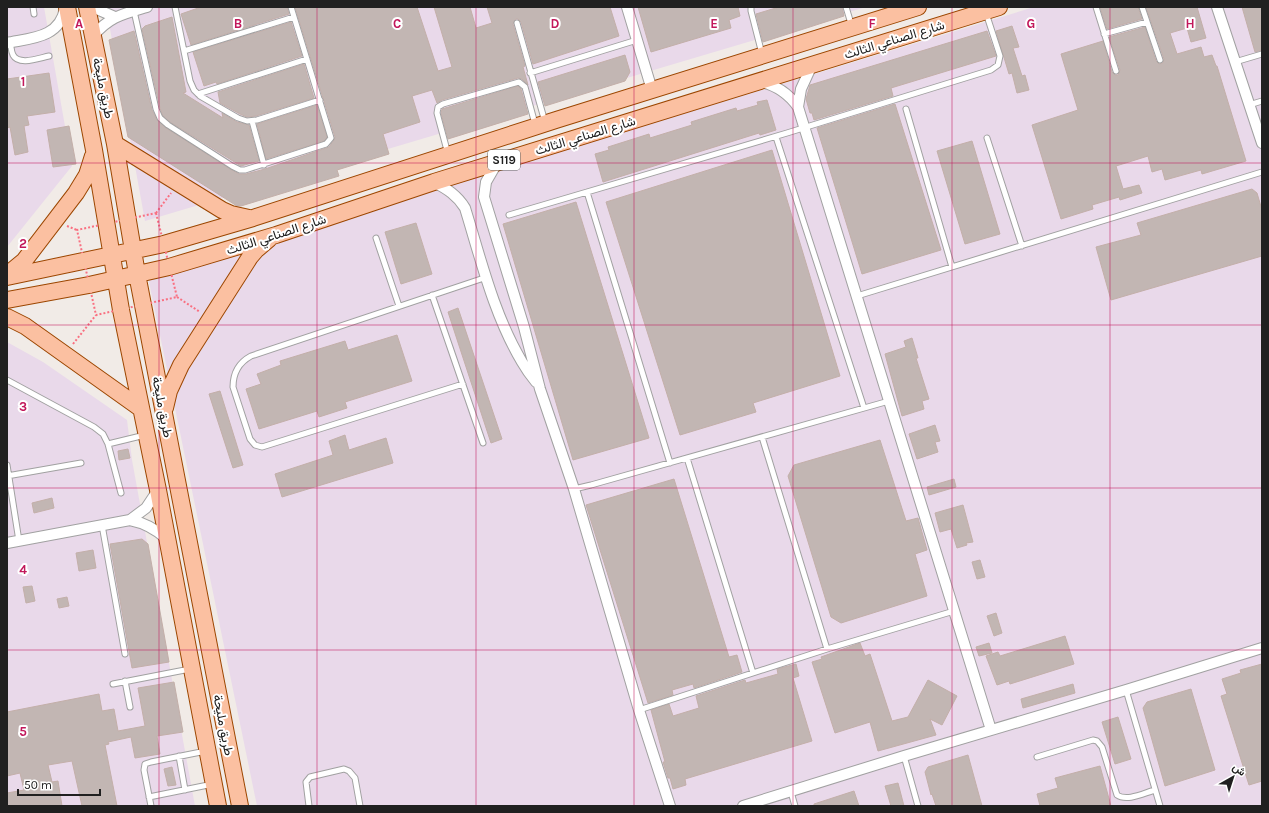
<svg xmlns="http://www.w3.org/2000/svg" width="1269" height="813" viewBox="0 0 1269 813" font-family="Karla,Vazirmatn,sans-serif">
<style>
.industrial{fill:#e9d9ea}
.building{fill:#c2b6b3;stroke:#c3afa9}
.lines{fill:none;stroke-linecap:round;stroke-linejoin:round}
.service-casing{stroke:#a1a1a1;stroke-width:7}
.minor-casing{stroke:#a1a1a1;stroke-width:12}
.primary-casing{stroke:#9c4601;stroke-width:18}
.path{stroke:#f97081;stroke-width:2;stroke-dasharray:2 2;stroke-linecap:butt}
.service{stroke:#fff;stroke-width:5}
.minor{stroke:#fff;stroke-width:10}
.primary{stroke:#fbc0a1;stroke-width:16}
.grid{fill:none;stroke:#c2185b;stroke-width:1;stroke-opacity:0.55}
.labels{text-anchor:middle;stroke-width:4;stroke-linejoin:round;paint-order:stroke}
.shield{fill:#fff;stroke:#636363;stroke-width:1}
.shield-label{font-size:12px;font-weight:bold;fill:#202020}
.street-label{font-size:13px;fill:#202020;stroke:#fff}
.grid-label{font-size:13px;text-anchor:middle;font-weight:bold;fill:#c2185b;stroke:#fff;stroke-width:4;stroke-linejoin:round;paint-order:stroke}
</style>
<rect width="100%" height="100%" fill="#f1ebe7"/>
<path class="industrial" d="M7 7H44L72 166 7 247Z
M106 7H866L145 221Z
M1034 7H1262V806H257L148 277Z
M7 342 43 362 127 420 132 460 195 806H7Z"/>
<path class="building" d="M201 7H287L289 14 191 45 181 14Z
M295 7H417L438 71 452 67 434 7H470L476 28 492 23 487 7H610L619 36 533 64 521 22 518 19H516L513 24 525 66 523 67 528 85 522 79 518 78 442 100 437 103 432 90 412 96 420 122 383 134 389 154 337 170 339 176 241 206H237L128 137 109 40 134 31 152 110 157 120 166 128 230 169 239 174H246L265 169 329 147 334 140 335 137Z
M638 7H738L740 16 729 20 731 28 651 52Z
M779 7H842L844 16 763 42 756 14Z
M1100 7H1138L1142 19 1107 29Z
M1146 7H1197L1206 38 1191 42 1187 28 1170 33 1177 54 1201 47 1204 57 1212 55 1216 66H1217L1246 161 1202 174 1201 170 1165 180 1162 169 1152 172 1148 156 1116 166 1123 189 1139 185 1142 193 1120 200 1119 197 1092 205 1093 209 1061 219 1032 125 1078 110 1061 54 1103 41 1112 72 1115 75H1118L1120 70 1109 37 1145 27 1156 61 1159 64 1163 63 1164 59Z
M1242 7H1262V50L1255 52Z
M172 17 186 92 183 93 223 118 222 113 237 122 249 125 259 161 241 166 170 122 163 116 160 108 142 29 145 26Z
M291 22 302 56 217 84 216 82 204 86 193 52Z
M1012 26 1019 47 1013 48 1022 76 1025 75 1029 90 1017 93 1012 73 1009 74 996 31Z
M987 31 996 56 891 88 893 96 814 120 812 113H810L806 99 810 85Z
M625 55 630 72 625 81 545 106 538 82Z
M304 64 314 98 256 116 247 117 240 114 220 103 218 92Z
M49 73 55 112 27 116 29 125 24 126 28 152 15 155 10 127 7 128V79Z
M518 86 521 89 528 114 448 139 441 113 442 109Z
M767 100 776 130 760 135 759 133 603 182 595 154 609 150 608 147 649 134 650 138 692 125 691 122 736 108 737 111 758 105 757 102Z
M895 104 941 250 862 274 817 128Z
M317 105 327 137 324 141 266 159 257 124Z
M69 126 76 164 53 167 47 130Z
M972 141 1000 234 965 244 937 151Z
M772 150 840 376 753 403 756 412 680 435 606 202Z
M1252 189 1257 193 1262 210V256L1111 300 1096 247 1141 235 1137 223Z
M576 202 649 438 573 460 503 224Z
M416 223 432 274 401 284 385 232Z
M458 308 502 439 491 443 448 312Z
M397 335 412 381 345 402 347 408 319 417 317 411 259 429 246 389 261 384 257 374 281 365 280 361 345 341 348 350Z
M912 338 918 358H916L929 399 922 401 924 409 902 416 885 354 906 347 904 341Z
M220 391 243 465 233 468 209 394Z
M935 425 940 441 935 442 938 452 917 459 909 434Z
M345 435 349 450 386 438 393 463 282 497 275 474 333 455 329 441Z
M880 440 906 521 918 518 927 550 915 554 927 596 841 623 831 617 788 476 794 465Z
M128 449 130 458 119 460 118 451Z
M674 479 729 657 737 655 742 672 694 688 693 684 672 690 673 695 648 703 586 505Z
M954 479 956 487 929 495 927 487Z
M52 498 54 508 34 513 32 503Z
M963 505 973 542 966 543 967 545 957 548 951 529 940 532 935 513Z
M142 539 148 544 169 662 132 668 110 544Z
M93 550 96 568 79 571 76 553Z
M980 560 985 577 977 579 972 562Z
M32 586 35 601 26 603 23 587Z
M67 597 69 606 59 608 57 599Z
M996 613 1002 633 994 636 987 616Z
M1065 636 1074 664 1010 684 1009 681 997 685 986 656 998 652 1000 656Z
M860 643 865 656 870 654 892 721 908 717 928 680 957 696 942 725 930 719 936 735 878 751 870 722 835 733 812 662 822 659 821 657Z
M989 643 992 653 979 656 976 647Z
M796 664 799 676 793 678 812 741 685 779 686 785 673 789 670 778H668L663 762H665L651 710 669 704 673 716 699 708 696 696 745 680 746 683 778 674 777 669Z
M1262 664V781L1249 785 1221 696 1227 694 1222 679 1241 673 1240 670Z
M174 682 183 732 157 736 160 754 135 758 131 737 108 742 109 744 105 745 117 806H82L72 761 48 765 52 782 58 781 62 806H7V793L24 790 20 773 7 776V712L99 694 102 711 114 709 118 731 145 726 138 688Z
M1073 684 1075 693 1023 708 1021 699Z
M1191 689 1215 770 1165 786 1143 708 1147 702Z
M1118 717 1131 759 1115 764 1102 722Z
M968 755 982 806H936L932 794 931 795 925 772 928 767Z
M1100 766 1111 806H1040L1037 794 1058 788 1055 778Z
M172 767 176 785 168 786 164 769Z
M898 783 904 806H891L885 786Z
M854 791 859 806H814V804Z"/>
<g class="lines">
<g class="service-casing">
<path id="service" d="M33 7 34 14
M175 7 190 81 194 90 200 96 238 118 247 121 257 120 320 100
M751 7V11L762 54
M846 7 852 27
M1096 7 1116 71
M1142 7 1160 60
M134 11 156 109 160 118 168 125 232 166 240 170H245L326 144 331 138 291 7
M517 23 545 122
M1104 34 1147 22
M10 42C11 46 11 51 13 55 19 66 39 58 49 56
M184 51 294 17
M1235 62 1262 54
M530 73 637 40
M198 94 307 59
M1249 105 1262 101
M906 109 952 267
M252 121 264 165
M776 137 864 408
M987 138 1022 246
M448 154 437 113 438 107 443 104 519 82 525 87 535 124
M587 192 670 463
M509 215 787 133 991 70 998 65 1000 56 986 13
M376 238 399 306
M432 295 483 443
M857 296 1262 172
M7 380 94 427 103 434 108 444 121 493
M463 384 262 447 255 445 250 439 233 387C233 373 238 363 251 356L487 277
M762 437 827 649
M108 444 145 435
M687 458 753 673
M7 465 19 541
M7 476 81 463
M574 489 591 485 889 401
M102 525 125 654
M125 681 130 707
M113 684 190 669
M1126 690 1160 806
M639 710 827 649 954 611
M179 756 185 790
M904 756 918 806
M1037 757 1093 740 1097 741 1102 747 1117 795C1127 802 1144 793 1155 790
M791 792 795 806
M149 797 213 784
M151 806 144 770 145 764 151 762 206 751
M309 806 306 782 310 777 344 769 349 771 355 778 360 806"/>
</g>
<g class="minor-casing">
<path id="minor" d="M92 7 115 17
M627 7 652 90
M1217 7 1262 143
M93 36C110 16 123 14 147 7
M7 43C31 38 60 38 65 8
M760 82C776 85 788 93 798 107L991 730
M798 107 801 89 812 65
M497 163 486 182 484 197 524 327 540 389 574 489 639 710 670 806
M434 182C447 189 457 195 465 208 481 260 494 315 522 362 526 369 531 376 536 382
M130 520C145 523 156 529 167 539
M7 543 130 520 146 508 158 490
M743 806 904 756 1126 690 1262 648"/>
</g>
<g class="primary-casing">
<path id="primary" d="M67 7 94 150 121 310 158 490 218 806
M87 7 115 144 137 274 240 806
M115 144 222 210 231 214 249 218
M7 275 24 261 76 193 87 175 93 156
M7 277 164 244 253 218 556 120 918 7
M7 300 89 285 169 267 276 235 434 182 999 7
M7 317 25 326 140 408
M165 408 169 391 181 365 250 257 256 250 269 239"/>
</g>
<path class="path" d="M156 213 177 297 96 315 77 230Z
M156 213 171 193
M67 226 77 230
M177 297 200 312
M73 344 96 315"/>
<use href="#service" class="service"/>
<use href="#minor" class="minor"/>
<use href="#primary" class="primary"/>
</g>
<path class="grid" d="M159 7V806M317 7V806M476 7V806M634 7V806M793 7V806M952 7V806M1110 7V806M7 163H1262M7 325H1262M7 488H1262M7 650H1262"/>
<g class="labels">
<rect class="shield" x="488" y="150" width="32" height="20" rx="3"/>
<g class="shield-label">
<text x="504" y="164">S119</text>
</g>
<g class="street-label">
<text transform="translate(894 39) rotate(-17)" y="5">شارع الصناعي الثالث</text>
<text transform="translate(104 88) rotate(78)" y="5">طريق مليحة</text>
<text transform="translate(585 135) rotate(-17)" y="5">شارع الصناعي الثالث</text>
<text transform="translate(276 234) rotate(-18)" y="5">شارع الصناعي الثالث</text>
<text transform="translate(163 407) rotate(79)" y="5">طريق مليحة</text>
<text transform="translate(224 725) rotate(79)" y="5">طريق مليحة</text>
</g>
</g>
<g class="grid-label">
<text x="79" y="28">A</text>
<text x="238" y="28">B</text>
<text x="397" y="28">C</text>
<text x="555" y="28">D</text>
<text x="714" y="28">E</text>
<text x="872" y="28">F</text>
<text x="1031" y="28">G</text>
<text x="1190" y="28">H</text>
<text x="23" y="86">1</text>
<text x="23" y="248">2</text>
<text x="23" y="411">3</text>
<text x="23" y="574">4</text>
<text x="23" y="736">5</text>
</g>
<rect width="1269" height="813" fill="none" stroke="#202020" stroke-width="16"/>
<g transform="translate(1233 777) rotate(39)" stroke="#ffffff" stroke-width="3" paint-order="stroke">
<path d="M0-3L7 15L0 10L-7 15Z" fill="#202020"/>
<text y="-6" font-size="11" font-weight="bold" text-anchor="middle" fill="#202020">ش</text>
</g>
<path d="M18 789v6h82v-6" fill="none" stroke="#202020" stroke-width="2"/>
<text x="24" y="789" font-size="12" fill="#202020" stroke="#ffffff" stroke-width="3" paint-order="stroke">50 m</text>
</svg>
